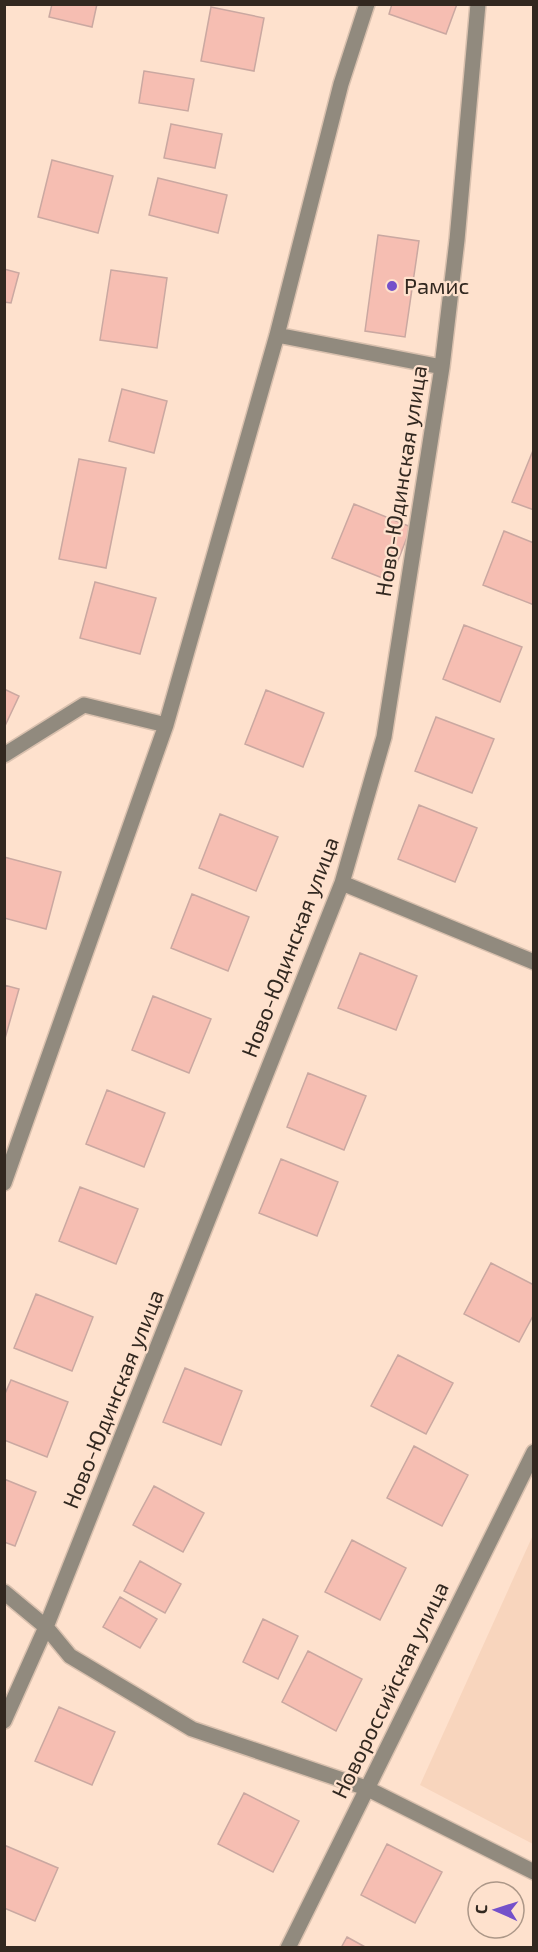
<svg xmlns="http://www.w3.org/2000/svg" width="538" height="1952" viewBox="0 0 538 1952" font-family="'Exo 2',sans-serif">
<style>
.built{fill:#f8d5bd}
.building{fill:#f6beb2;stroke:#caa8a1;stroke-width:1.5}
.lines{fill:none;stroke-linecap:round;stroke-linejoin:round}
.minor-casing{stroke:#d9c0ae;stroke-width:18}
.minor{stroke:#918a7e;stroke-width:15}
.poi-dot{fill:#7451ca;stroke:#fee1cd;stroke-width:2}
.labels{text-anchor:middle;stroke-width:4.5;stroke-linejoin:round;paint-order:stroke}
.poi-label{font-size:22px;fill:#322820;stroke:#fee1cd;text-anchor:start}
.street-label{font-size:22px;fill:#322820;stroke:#fee1cd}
</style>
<rect width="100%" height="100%" fill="#fee1cd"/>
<path class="built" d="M533 1535V1844L420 1785Z"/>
<path class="building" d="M52 4H97L92 27 49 17Z
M392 4H457L446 34 389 14Z
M211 7 264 18 254 71 201 61Z
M144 71 194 79 188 111 139 103Z
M171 124 222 134 215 168 164 158Z
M52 160 113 176 98 233 38 217Z
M158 178 227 195 218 233 149 215Z
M378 235 419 241 405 337 365 331Z
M4 269 19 273 11 303 4 302Z
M111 270 167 278 157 348 100 340Z
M122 389 167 401 154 453 109 441Z
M534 448V510L512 502Z
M79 459 126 468 106 568 59 559Z
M354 504 411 527 390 581 332 558Z
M504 531 534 543V605L483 585Z
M95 582 156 598 140 654 80 638Z
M464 625 522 647 500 702 443 679Z
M4 689 19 696 4 728Z
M266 690 324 713 303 767 245 744Z
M436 717 494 739 472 793 415 771Z
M419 805 477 828 455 882 398 859Z
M220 814 278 837 256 891 199 868Z
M4 857 61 872 46 929 4 918Z
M192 894 249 917 228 971 171 948Z
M360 953 417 976 396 1030 338 1008Z
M4 985 19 989 4 1042Z
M153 996 211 1019 189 1073 132 1050Z
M308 1073 366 1096 344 1150 287 1127Z
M107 1090 165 1113 144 1167 86 1144Z
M281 1159 338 1182 317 1236 259 1213Z
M80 1187 138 1209 116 1264 59 1241Z
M491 1263 534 1285V1314L519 1342 464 1314Z
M36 1294 93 1317 72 1371 14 1348Z
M398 1355 453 1383 426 1434 371 1406Z
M185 1368 242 1391 221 1445 163 1422Z
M11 1380 68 1402 47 1457 4 1440V1396Z
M414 1446 468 1475 442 1526 387 1498Z
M4 1479 36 1492 15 1546 4 1542Z
M154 1486 204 1513 183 1552 133 1525Z
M352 1540 406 1568 380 1620 325 1592Z
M140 1561 181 1584 165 1613 124 1591Z
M120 1597 157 1619 140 1648 103 1627Z
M263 1619 298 1636 278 1679 243 1662Z
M308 1651 362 1679 336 1731 282 1702Z
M59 1707 115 1732 92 1785 35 1761Z
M244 1793 299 1821 273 1872 218 1844Z
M387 1844 442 1872 415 1923 361 1895Z
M4 1845 58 1868 35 1921 4 1908Z
M347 1937 367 1948H341Z"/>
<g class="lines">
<g class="minor-casing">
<path id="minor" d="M277 335 442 367
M4 755 84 705 166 725
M342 883 534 962
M4 1183 166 725 277 335 341 84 367 4
M4 1592 46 1627 70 1656 192 1729 366 1788 534 1872
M4 1721 46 1627 342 883 384 737 442 367 457 240 478 4
M288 1948 534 1452"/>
</g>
<use href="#minor" class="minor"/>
</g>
<circle class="poi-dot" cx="392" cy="286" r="6"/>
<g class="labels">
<g class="poi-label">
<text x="404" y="294">Рамис</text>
</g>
<g class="street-label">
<text transform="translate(401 481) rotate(-81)" y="8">Ново-Юдинская улица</text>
<text transform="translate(290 947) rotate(-69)" y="8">Ново-Юдинская улица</text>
<text transform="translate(113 1399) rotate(-68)" y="8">Ново-Юдинская улица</text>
<text transform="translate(390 1690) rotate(-64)" y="8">Новороссийская улица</text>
</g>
</g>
<rect width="538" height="1952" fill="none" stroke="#322820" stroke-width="12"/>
<g transform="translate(496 1910) rotate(273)"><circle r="28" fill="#fee1cd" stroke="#ac9788" stroke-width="1.5"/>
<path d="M0-4.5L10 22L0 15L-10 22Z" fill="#7451ca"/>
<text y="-9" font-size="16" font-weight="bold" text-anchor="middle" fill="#322820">С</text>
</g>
</svg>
